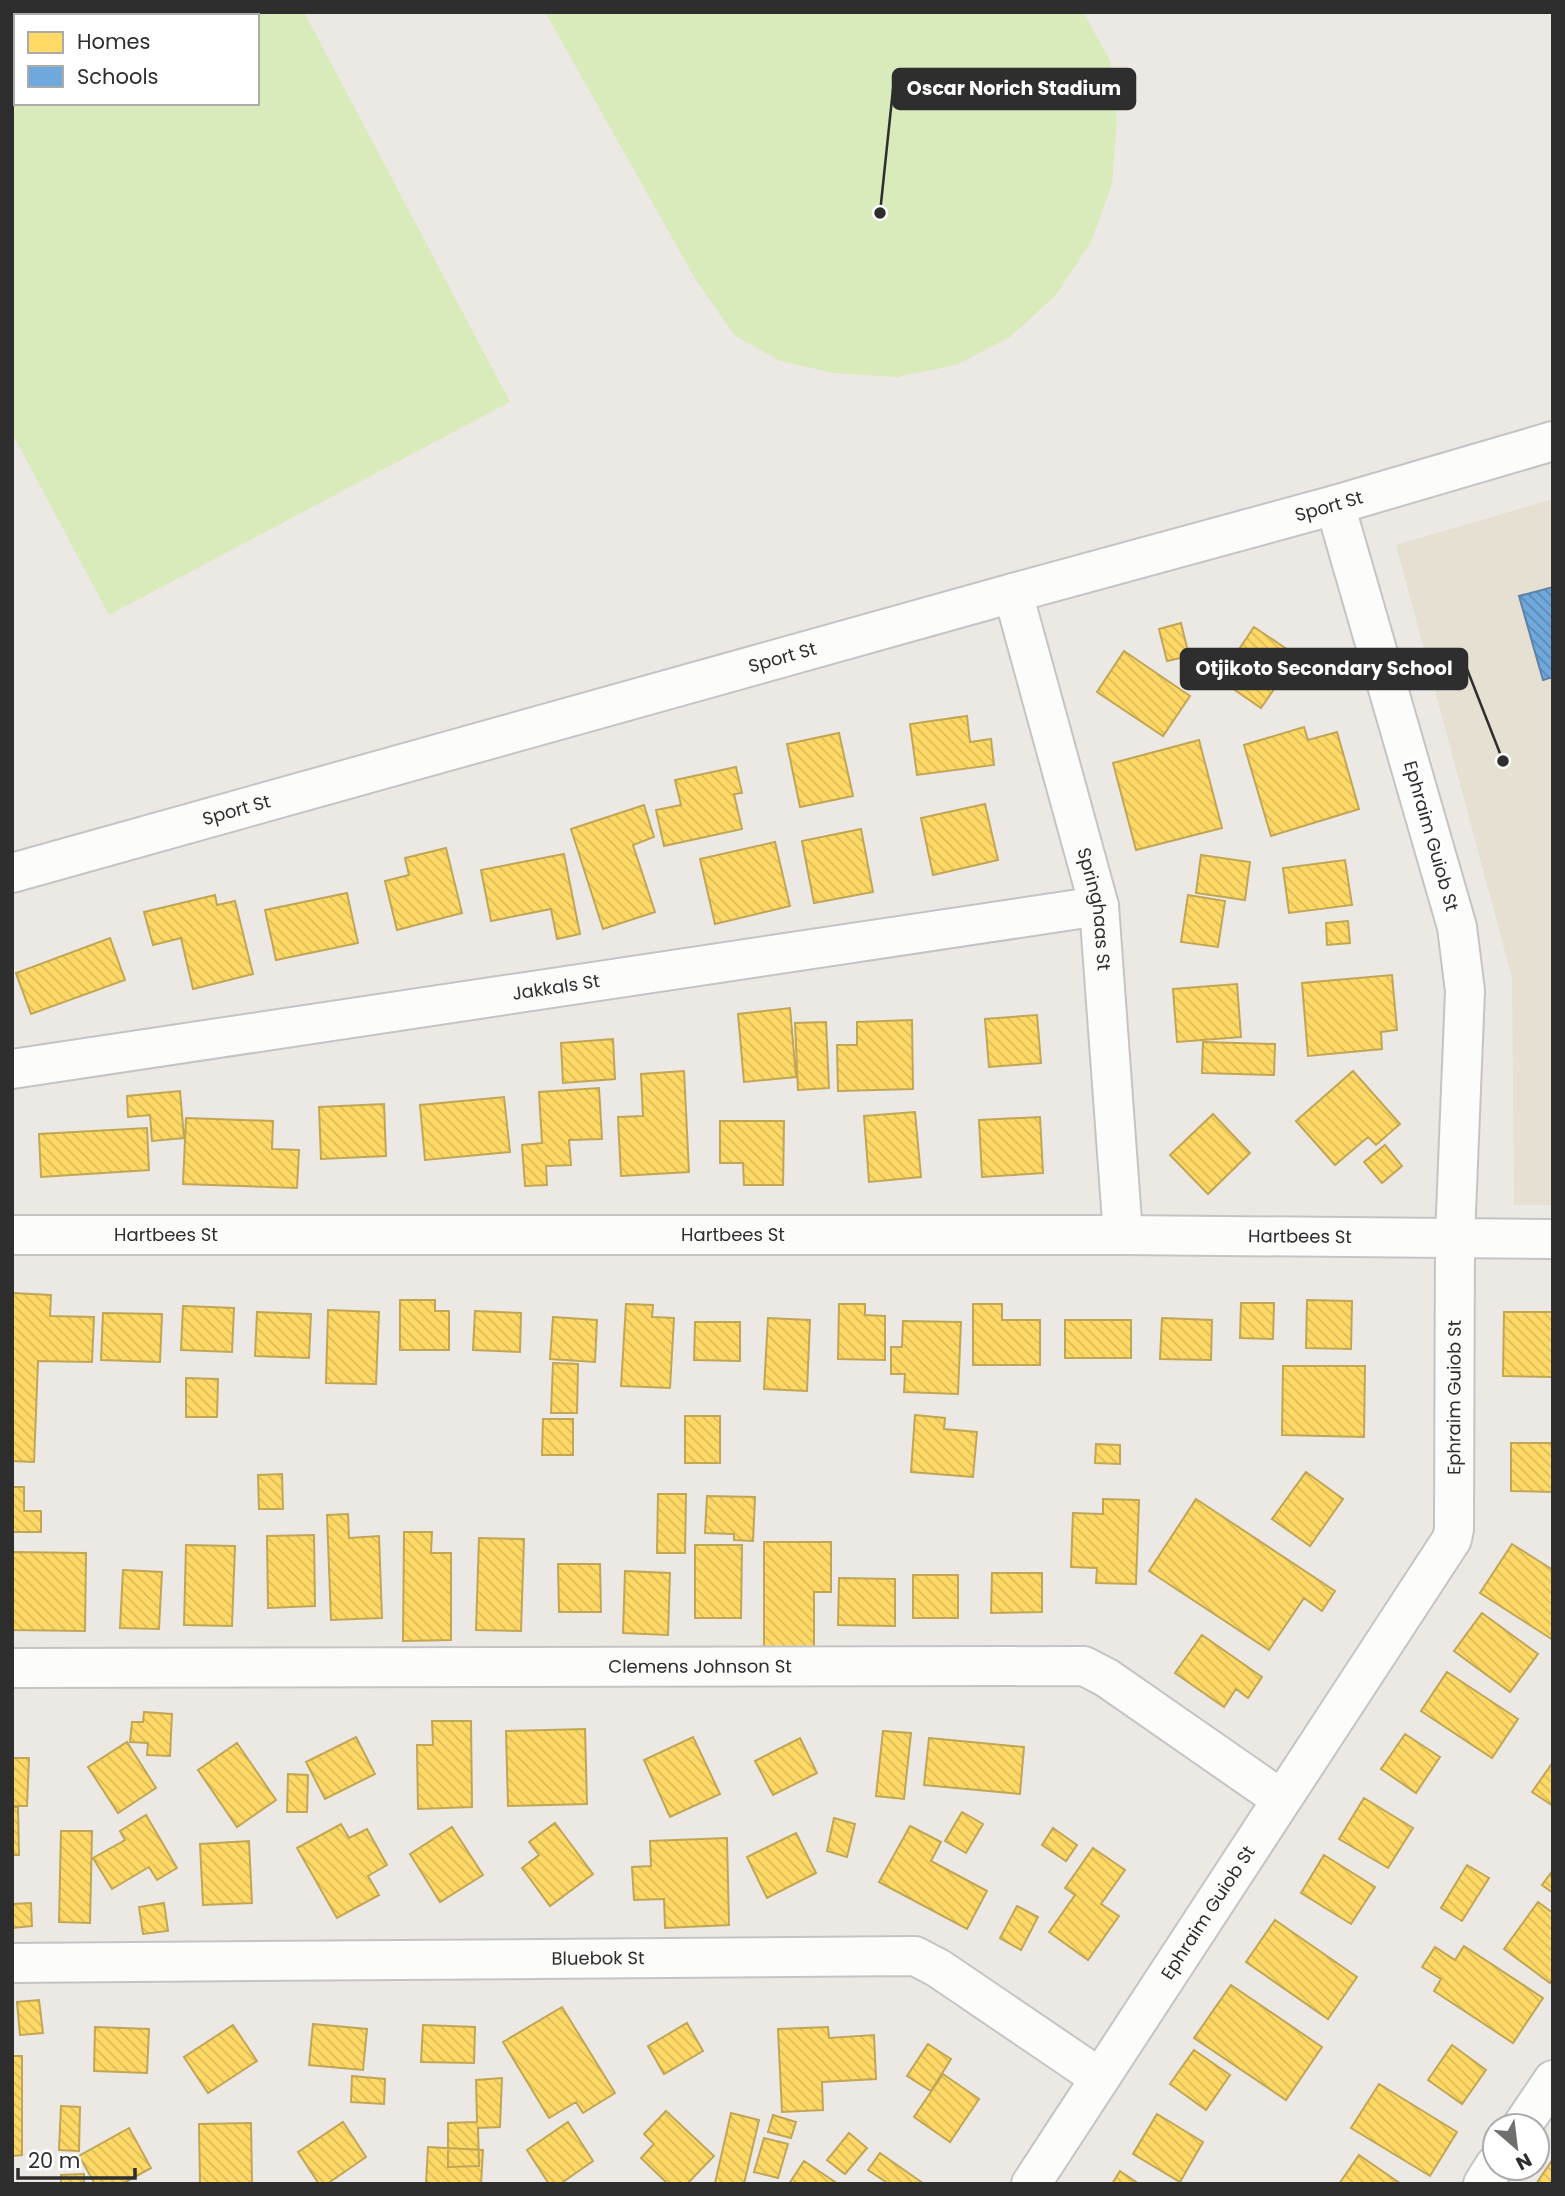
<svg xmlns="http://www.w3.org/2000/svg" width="1565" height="2196" viewBox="0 0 1565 2196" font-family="Poppins,sans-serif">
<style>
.education{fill:#e6e0d3}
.pitch{fill:#d9eabb;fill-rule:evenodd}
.homes{fill:url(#homes-back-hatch);stroke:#c0a655;stroke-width:2}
.schools{fill:url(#schools-back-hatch);stroke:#5c83a8;stroke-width:2}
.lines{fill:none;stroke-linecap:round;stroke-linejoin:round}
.minor-casing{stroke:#c5c4c5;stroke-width:42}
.minor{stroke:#fcfcfb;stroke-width:38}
.labels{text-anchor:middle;stroke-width:7;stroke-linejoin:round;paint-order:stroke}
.street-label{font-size:18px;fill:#2e2e2e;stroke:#fff}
.leader{fill:none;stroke:#2e2e2e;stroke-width:2.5}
.callout-dot{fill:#2e2e2e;stroke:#fff;stroke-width:2.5}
.callout{fill:#2e2e2e;stroke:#2e2e2e;stroke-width:2.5}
.callout-label{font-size:19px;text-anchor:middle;font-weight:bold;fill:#fff}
</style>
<defs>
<pattern id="homes-back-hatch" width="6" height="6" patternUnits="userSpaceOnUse" patternTransform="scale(1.75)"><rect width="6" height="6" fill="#ffd966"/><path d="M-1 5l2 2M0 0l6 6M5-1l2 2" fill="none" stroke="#dbbb59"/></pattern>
<pattern id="schools-back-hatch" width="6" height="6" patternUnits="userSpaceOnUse" patternTransform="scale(1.75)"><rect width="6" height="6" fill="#6fa8dc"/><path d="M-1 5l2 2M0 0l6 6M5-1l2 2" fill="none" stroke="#5c89b3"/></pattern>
</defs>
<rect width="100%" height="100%" fill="#ece8e4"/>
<path class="education" d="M1553 499V1205H1514L1512 978 1396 545Z"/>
<path class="pitch" d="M12 12H304L510 402 109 615 12 433ZM16 16H257V103H16Z
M545 12H1083L1110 60 1117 120 1112 184 1091 242 1055 296 1010 337 956 365 897 377 834 373 780 361 735 336 696 280Z"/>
<path class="homes" d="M1181 623 1189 656 1167 661 1159 629Z
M1254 627 1297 656 1261 708 1219 679Z
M1124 651 1190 696 1163 736 1097 692Z
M967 716 970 742 991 739 994 765 917 775 910 724Z
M1304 727 1308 740 1337 732 1359 809 1271 836 1244 745Z
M839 733 853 796 800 807 787 744Z
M1199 740 1222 828 1136 850 1113 763Z
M736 767 742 793 734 794 742 829 664 846 656 810 681 805 675 780Z
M985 804 998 860 933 875 921 818Z
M644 805 654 837 633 845 655 912 603 929 571 829Z
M861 829 873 892 814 903 802 841Z
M775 842 790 906 715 924 700 859Z
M446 848 462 913 397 930 385 881 409 875 405 858Z
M564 854 580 934 557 939 551 909 491 921 481 870Z
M1201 855 1250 862 1245 900 1196 893Z
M1345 860 1352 905 1289 913 1283 868Z
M347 893 358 943 276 960 265 910Z
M215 895 217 905 235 901 253 974 193 989 181 938 153 945 144 912Z
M1188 895 1225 901 1218 947 1181 942Z
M1348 921 1350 943 1327 945 1326 923Z
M110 938 125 980 31 1014 16 973Z
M1392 975 1397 1030 1381 1032 1382 1049 1308 1056 1302 983Z
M1237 984 1241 1037 1177 1042 1173 989Z
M790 1008 796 1077 744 1082 738 1014Z
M1037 1015 1041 1063 989 1067 985 1019Z
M912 1020 913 1089 838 1091 837 1045H857V1022Z
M826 1022 829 1088 798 1090 795 1023Z
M613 1039 615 1079 563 1083 561 1043Z
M1203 1042 1275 1044 1274 1075 1202 1073Z
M684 1071 689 1172 621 1176 618 1117 643 1116 641 1074Z
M1353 1071 1400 1124 1376 1145 1368 1137 1335 1165 1296 1121Z
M599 1088 602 1139 569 1140 571 1165 546 1166 547 1185 525 1186 522 1145 542 1143 539 1092Z
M180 1091 184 1138 152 1141 150 1115 128 1117 127 1096Z
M504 1097 510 1152 425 1160 420 1105Z
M384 1104 386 1156 321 1159 319 1107Z
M915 1112 921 1177 869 1182 864 1116Z
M1213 1114 1250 1153 1208 1194 1170 1155Z
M1040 1117 1043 1173 982 1177 979 1120Z
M186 1118 273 1121 272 1149 299 1150 297 1188 183 1184Z
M720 1121H784L783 1185H744L743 1163H720Z
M147 1128 149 1170 41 1177 39 1134Z
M1385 1145 1402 1166 1382 1183 1364 1162Z
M12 1293 51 1295 50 1316 94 1317 92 1362 38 1361 34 1462 12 1461Z
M400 1300H435V1311H449V1350H400Z
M1307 1300 1352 1301 1351 1349 1306 1348Z
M1241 1303H1274L1273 1339 1240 1338Z
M626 1304 653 1305 652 1317 674 1318 670 1388 621 1386Z
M839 1304H865V1315L885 1316V1360L838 1359Z
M973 1304H1002V1320H1040V1365H973Z
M183 1306 234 1308 232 1352 181 1350Z
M328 1310 379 1312 376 1384 326 1383Z
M475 1311 521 1313 520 1352 473 1350Z
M257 1312 311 1314 309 1358 255 1356Z
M1504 1312H1553V1377L1503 1376Z
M103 1313 162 1314 160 1362 101 1360Z
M553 1317 597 1320 595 1362 550 1359Z
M768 1318 810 1320 807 1391 764 1389Z
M1162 1318 1212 1320 1211 1360 1160 1359Z
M1065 1320H1131V1358H1065Z
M903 1321 961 1322 958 1394 904 1392 905 1374H891V1347H902Z
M695 1322H740V1361L694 1360Z
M553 1363 578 1364 577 1413H551Z
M1283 1366H1365L1364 1437 1282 1435Z
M186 1378 218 1379 217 1417H186Z
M915 1415 945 1418 944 1429 977 1432 973 1477 911 1472Z
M685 1416H720V1463H685Z
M543 1419H573V1455H542Z
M1511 1443H1553V1492L1511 1491Z
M1096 1444 1120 1445V1464L1095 1463Z
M1306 1472 1343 1499 1310 1546 1272 1519Z
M282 1474 283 1509H259L258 1475Z
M12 1487H24V1511H41V1532H12Z
M658 1494H686L685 1553H657Z
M707 1496 755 1497 753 1541 734 1540V1534L705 1533Z
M1103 1499 1139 1500 1136 1584 1096 1583 1097 1568 1071 1567 1073 1513 1103 1514Z
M1196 1499 1335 1591 1322 1611 1304 1598 1269 1650 1149 1571Z
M348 1514 349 1538 379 1536 382 1618 331 1620 327 1515Z
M404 1532H432L431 1553H451V1640L403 1641Z
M314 1535 315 1606 268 1608 267 1536Z
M479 1538 524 1539 521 1631 476 1630Z
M764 1542H831V1592H814V1647H764Z
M1512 1544 1553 1570V1640L1480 1593Z
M186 1545 235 1546 232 1626 184 1625Z
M695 1545H742L741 1618H695Z
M12 1552 86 1553 85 1631 12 1630Z
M558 1564H600L601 1612H559Z
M123 1570 162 1572 159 1629 120 1628Z
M625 1571 670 1573 668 1635 623 1633Z
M992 1573H1042V1612L991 1613Z
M913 1575H958V1618H913Z
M839 1578 895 1579V1626L838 1625Z
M1482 1613 1538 1654 1510 1692 1454 1651Z
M1202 1635 1262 1677 1248 1698 1236 1689 1224 1707 1175 1673Z
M1447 1672 1518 1719 1492 1758 1421 1711Z
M144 1712 172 1714 170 1756 147 1755 148 1743 130 1742 132 1722H143Z
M432 1721H471L472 1807 418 1809 417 1745H433Z
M585 1729 587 1804 508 1806 506 1731Z
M883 1731 911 1733 904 1799 876 1796Z
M1405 1734 1440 1757 1416 1793 1381 1769Z
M356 1737 375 1774 325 1799 306 1762Z
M693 1737 720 1794 670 1817 644 1760Z
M800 1738 817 1773 773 1795 755 1761Z
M929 1738 1024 1747 1020 1794 924 1785Z
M127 1742 156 1788 118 1813 88 1767Z
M237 1743 276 1800 237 1827 198 1770Z
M12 1758H29L27 1806H12Z
M1553 1762V1806L1532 1792Z
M288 1774 308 1775 307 1812H287Z
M1364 1798 1413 1828 1388 1868 1339 1839Z
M12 1807H18L19 1855H12Z
M962 1812 983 1824 966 1853 945 1841Z
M146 1815 177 1868 157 1880 149 1867 112 1889 93 1858 125 1840 120 1831Z
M834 1818 855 1824 847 1857 827 1851Z
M555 1823 593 1874 550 1906 522 1868 539 1855 529 1842Z
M341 1824 349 1838 367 1829 387 1865 368 1876 379 1895 337 1918 297 1848Z
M910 1826 941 1842 931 1861 987 1891 967 1929 879 1882Z
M452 1827 483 1875 440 1902 410 1854Z
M1053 1828 1077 1845 1066 1861 1042 1845Z
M61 1831H92L90 1923 59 1922Z
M796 1833 816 1873 767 1898 747 1857Z
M727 1838 729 1925 665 1928 664 1899 634 1900 632 1867 651 1866 650 1841Z
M249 1841 252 1903 203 1905 200 1844Z
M1093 1848 1125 1870 1101 1904 1119 1916 1088 1960 1049 1932 1075 1895 1065 1888Z
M1324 1855 1375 1887 1351 1924 1301 1893Z
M1467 1865 1489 1878 1462 1921 1441 1908Z
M1553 1870V1893L1542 1885Z
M1538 1902 1553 1913V1979L1550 1983 1504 1949Z
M31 1903 32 1926 12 1928V1904Z
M164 1903 168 1931 143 1934 139 1907Z
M1017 1906 1038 1917 1021 1950 1000 1938Z
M1275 1920 1357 1977 1328 2019 1246 1962Z
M1464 1946 1543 1998 1513 2043 1434 1991 1441 1979 1422 1967 1435 1947 1455 1960Z
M1231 1985 1322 2047 1286 2100 1194 2038Z
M39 2000 43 2033 20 2035 17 2002Z
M562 2007 615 2093 583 2113 576 2102 549 2118 503 2042Z
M687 2023 703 2051 664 2074 648 2046Z
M313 2024 367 2029 363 2070 309 2065Z
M233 2025 257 2061 208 2093 184 2057Z
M423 2025 475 2027 474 2063 421 2062Z
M95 2027 149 2029 147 2073 94 2071Z
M828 2027 829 2038 874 2035 876 2079 822 2082 823 2110 782 2112 778 2029Z
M928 2044 951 2059 931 2091 907 2076Z
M1452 2045 1486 2070 1462 2104 1428 2080Z
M1194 2050 1230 2075 1206 2110 1170 2084Z
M12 2056H22V2155L12 2156Z
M943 2074 979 2099 950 2142 914 2117Z
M352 2076 385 2079 384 2104 351 2102Z
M502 2078 500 2127 478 2128 479 2166 448 2167V2123L477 2122 476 2080Z
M1379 2084 1457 2132 1430 2176 1351 2128Z
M61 2106 80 2107 79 2151 59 2150Z
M666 2111 714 2156 687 2184H668L641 2158 654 2144 644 2134Z
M731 2113 759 2120 744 2184H717L715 2183Z
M1157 2114 1203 2142 1180 2182 1133 2154Z
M773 2115 796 2122 791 2138 768 2132Z
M343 2122 366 2157 327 2184H319L298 2152Z
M568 2122 593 2161 560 2184H549L527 2150Z
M251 2123 252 2184H200L199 2124Z
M129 2128 151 2168 122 2184H95L79 2156Z
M849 2133 867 2148 845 2174 827 2160Z
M764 2138 788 2144 778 2178 754 2172Z
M428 2147 483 2150 481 2184H426Z
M880 2153 924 2184H889L868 2170Z
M1359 2155 1401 2184H1339Z
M1553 2159V2184H1536Z
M804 2161 838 2184H789Z
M1120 2171 1139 2184H1112Z
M84 2174V2184H61V2175Z"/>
<path class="schools" d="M1553 587V677L1543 680 1519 596Z"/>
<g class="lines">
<g class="minor-casing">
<g id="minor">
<path id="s1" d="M1013 593 1099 906 1123 1235"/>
<path id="s2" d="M12 873 1013 593 1335 505 1553 441"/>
<path id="s3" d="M12 1069 1099 906"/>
<path id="s4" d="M12 1235H1123L1553 1239"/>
<path id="s5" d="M12 1668 1084 1666 1107 1678 1281 1799"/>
<path id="s6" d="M12 1963 915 1956 938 1968 1100 2078"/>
<path d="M1522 2126 1553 2080"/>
<path id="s7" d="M1031 2184 1452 1539 1454 1529 1455 1237 1465 991 1457 927 1335 505"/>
<path d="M1483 2184 1495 2165"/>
</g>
</g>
<use href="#minor" class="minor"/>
</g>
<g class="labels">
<g class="street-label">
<text dy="6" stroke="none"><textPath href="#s2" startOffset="1367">Sport St</textPath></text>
<text dy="6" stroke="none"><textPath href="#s2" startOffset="800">Sport St</textPath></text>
<text dy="6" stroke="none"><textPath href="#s2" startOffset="233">Sport St</textPath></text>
<text transform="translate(1431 836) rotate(74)" y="6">Ephraim Guiob St</text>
<text dy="6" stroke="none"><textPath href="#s1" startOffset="327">Springhaas St</textPath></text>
<text dy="6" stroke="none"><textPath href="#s3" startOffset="550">Jakkals St</textPath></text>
<text dy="6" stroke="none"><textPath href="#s4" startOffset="154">Hartbees St</textPath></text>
<text dy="6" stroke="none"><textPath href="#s4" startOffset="721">Hartbees St</textPath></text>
<text dy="6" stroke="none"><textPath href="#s4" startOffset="1288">Hartbees St</textPath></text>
<text dy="6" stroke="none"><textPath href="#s7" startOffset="912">Ephraim Guiob St</textPath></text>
<text dy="6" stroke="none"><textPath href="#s5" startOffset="688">Clemens Johnson St</textPath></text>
<text dy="6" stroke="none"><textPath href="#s7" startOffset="324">Ephraim Guiob St</textPath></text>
<text dy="6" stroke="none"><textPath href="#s6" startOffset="586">Bluebok St</textPath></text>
</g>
</g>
<path class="leader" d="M880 213L893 89M1503 761L1467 669"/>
<g class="callout-dot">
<circle cx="880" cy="213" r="7"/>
<circle cx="1503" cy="761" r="7"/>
</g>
<g class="callout">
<rect x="893" y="69" width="242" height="40" rx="7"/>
<rect x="1181" y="649" width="286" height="40" rx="7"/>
</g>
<g class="callout-label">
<text x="1014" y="95">Oscar Norich Stadium</text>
<text x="1324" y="675">Otjikoto Secondary School</text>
</g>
<rect width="1565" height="2196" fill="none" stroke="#2e2e2e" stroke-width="28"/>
<rect x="14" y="14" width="245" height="91" fill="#ffffff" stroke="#ababab" stroke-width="2"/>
<rect x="28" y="32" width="35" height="21" fill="#ffd966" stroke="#ababab" stroke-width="2"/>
<text x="77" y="49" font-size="21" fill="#2e2e2e">Homes</text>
<rect x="28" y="66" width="35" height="21" fill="#6fa8dc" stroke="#ababab" stroke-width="2"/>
<text x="77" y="84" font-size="21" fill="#2e2e2e">Schools</text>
<g transform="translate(1516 2147) rotate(152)"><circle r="33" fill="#ffffff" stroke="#ababab" stroke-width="2"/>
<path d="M0-5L12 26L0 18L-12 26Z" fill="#706f6e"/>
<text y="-10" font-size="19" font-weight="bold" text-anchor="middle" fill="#2e2e2e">N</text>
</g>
<path d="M18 2168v10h117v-10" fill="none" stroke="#2e2e2e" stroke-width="3.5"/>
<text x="28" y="2168" font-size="21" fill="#2e2e2e" stroke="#ffffff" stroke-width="5" paint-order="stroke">20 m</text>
</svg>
